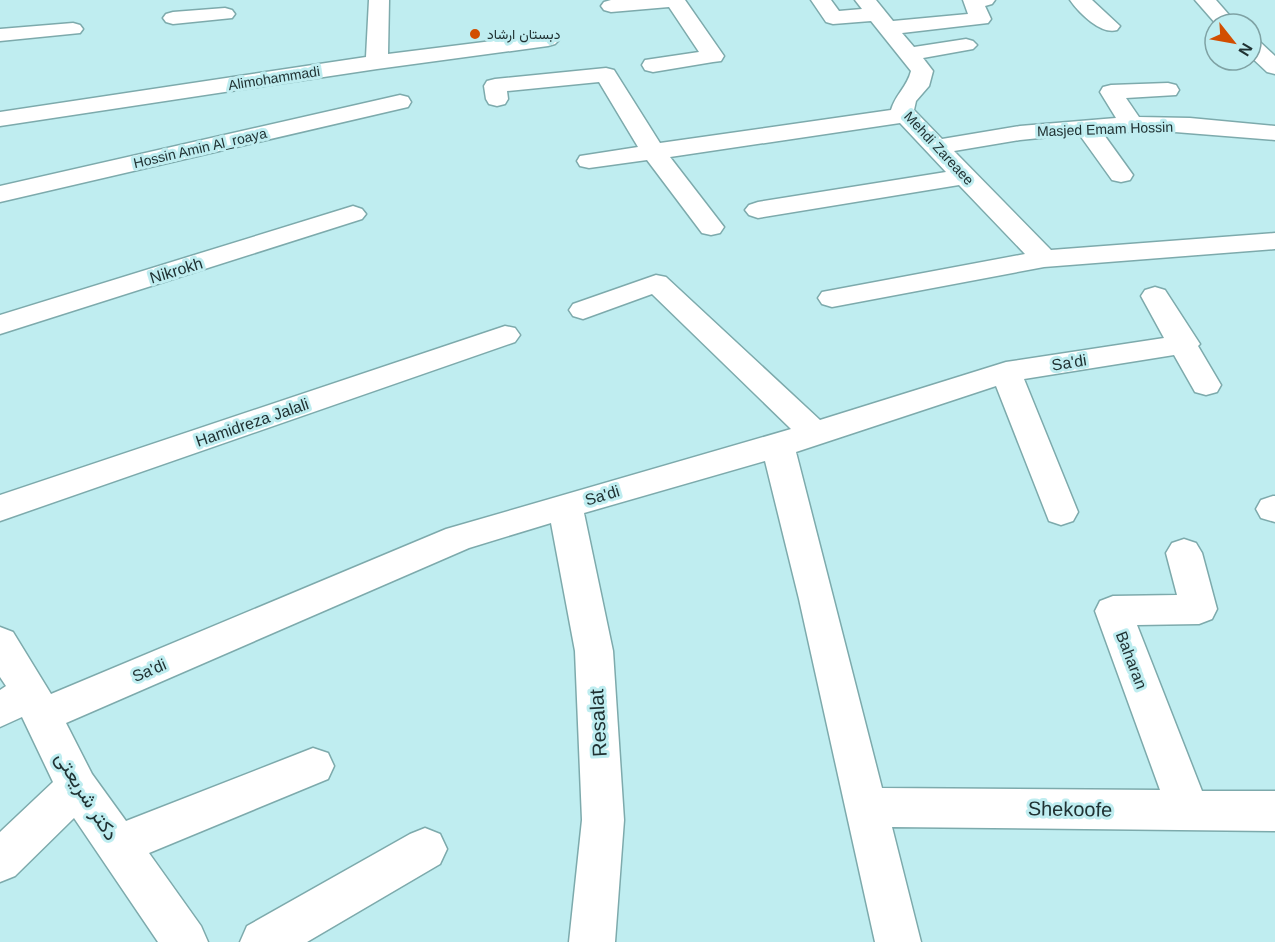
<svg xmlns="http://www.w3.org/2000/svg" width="1275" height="942" viewBox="0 0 1275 942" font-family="Helvetica,Vazirmatn,sans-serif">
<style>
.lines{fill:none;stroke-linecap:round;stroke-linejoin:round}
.minor-casing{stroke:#7daaac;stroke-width:3}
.minor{fill:#fff;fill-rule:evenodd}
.poi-dot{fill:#d24e01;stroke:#bfedf0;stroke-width:2}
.labels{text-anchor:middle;stroke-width:6;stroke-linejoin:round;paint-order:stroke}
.far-poi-label{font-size:14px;fill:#203233;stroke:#bfedf0;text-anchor:start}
.far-street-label{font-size:14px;fill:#203233;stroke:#bfedf0}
.street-label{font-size:16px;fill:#203233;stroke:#bfedf0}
.near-street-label{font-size:20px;fill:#203233;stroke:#bfedf0}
</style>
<rect width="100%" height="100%" fill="#bfedf0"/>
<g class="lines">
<g class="minor-casing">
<path id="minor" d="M369 0H389L388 54 548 34 555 36 559 40 555 44 548 46 377 69 0 126V112L366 57Z
M611 0H685L724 56 721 61 713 62 653 72 645 70 642 65 645 60 699 52 669 7 611 12 604 10 601 6 604 2Z
M811 0H831L839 11 862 9 855 0H876L893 21 968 14 963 0H995L992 4 985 6 991 19 988 23 902 33 914 47 966 39 973 41 977 45 973 49 923 58 933 71 929 86 916 101 914 110 942 139 1020 126 1116 118 1100 92 1103 87 1111 85 1168 83 1176 85 1179 90 1176 95 1126 98 1139 117 1190 118 1275 126V140L1175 132H1102L1133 175 1130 180 1121 182 1112 180 1079 134 1020 140 954 151 1051 250 1275 233V249L1044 267 832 307 822 304 818 298 822 292 1025 254 959 185 758 218 749 215 745 210 749 205 758 202 946 172 900 123 670 157 724 227 720 233 711 235 702 233 647 160 589 168 580 166 577 161 580 156 638 147 599 82 507 91 508 99 505 104 497 106 489 104 486 99 484 86 487 81 495 79 606 68 614 70 660 143 891 110C895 95 907 87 911 71L871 21 833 24 826 22Z
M1070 0H1092L1120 26 1117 30C1101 35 1079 13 1070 0Z
M1195 0H1216L1237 24H1216Z
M225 8 232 10 235 14 232 18 173 24 166 22 163 18 166 14 173 12Z
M73 23 80 25 83 29 80 33 0 41V29Z
M1251 40 1259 41 1275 56V74L1267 72 1251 57Z
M400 95 408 97 411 102 408 107 0 202V186Z
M353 206 362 209 366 214 362 219 0 334V315Z
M656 275 666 277 820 420 1006 362 1164 338 1141 296 1145 290 1155 287 1165 290 1200 344 1198 346 1221 385 1217 392 1206 395 1195 392 1174 355 1024 379 1078 512 1073 521 1061 525 1049 521 996 386 796 452 882 788 1160 790 1095 611 1100 601 1113 596 1177 595 1166 553 1172 543 1184 539 1196 543 1202 553 1217 609 1212 619 1199 624 1137 625 1202 791H1275V831L892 827 921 942H875L799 599 765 461 584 513 613 651 624 820 615 942H569L582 820 575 651 551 523 469 548 66 723 92 774 126 821 313 748 328 753 334 766 328 779 149 853 201 926 208 942H158L74 818 15 876 0 882V832L53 782 22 717 0 727V690L6 686 0 677V627L13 632 51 694 446 529 791 429 652 294 583 319 573 316 569 310 573 304Z
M505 326 515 328 520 335 515 342 0 521V495Z
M1273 496H1275V522L1261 518 1256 509 1261 500Z
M425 828 440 834 447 849 440 864 307 942H240L247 926 410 834Z"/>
</g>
<use href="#minor" class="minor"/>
</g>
<circle class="poi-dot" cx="475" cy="34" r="6"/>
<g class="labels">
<g class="far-poi-label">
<text x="487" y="39">دبستان ارشاد</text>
</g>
<g class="far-street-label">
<text transform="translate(274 78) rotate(-9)" y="5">Alimohammadi</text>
<text transform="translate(1105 129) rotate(-2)" y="5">Masjed Emam Hossin</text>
<text transform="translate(200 148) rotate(-13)" y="5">Hossin Amin Al_roaya</text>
<text transform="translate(939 148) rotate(47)" y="5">Mehdi Zareaee</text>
</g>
<g class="street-label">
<text transform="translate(176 270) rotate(-17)" y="6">Nikrokh</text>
<text transform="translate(1069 362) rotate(-9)" y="6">Sa'di</text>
<text transform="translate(252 422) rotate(-19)" y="6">Hamidreza Jalali</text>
<text transform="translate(602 495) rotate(-17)" y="6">Sa'di</text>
<text transform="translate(1132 660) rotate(69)" y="6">Baharan</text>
<text transform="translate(149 670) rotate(-23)" y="6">Sa'di</text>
</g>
<g class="near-street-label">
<text transform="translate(598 723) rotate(-93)" y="7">Resalat</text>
<text transform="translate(87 796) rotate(58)" y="7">دکتر شریعتی</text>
<text transform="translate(1070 809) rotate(1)" y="7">Shekoofe</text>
</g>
</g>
<g transform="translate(1233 42) rotate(121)"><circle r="28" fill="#bfedf0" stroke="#7fa2a4" stroke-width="1.5"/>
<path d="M0-4.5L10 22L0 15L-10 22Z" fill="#d24e01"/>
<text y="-9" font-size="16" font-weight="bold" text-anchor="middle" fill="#203233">N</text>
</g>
</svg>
